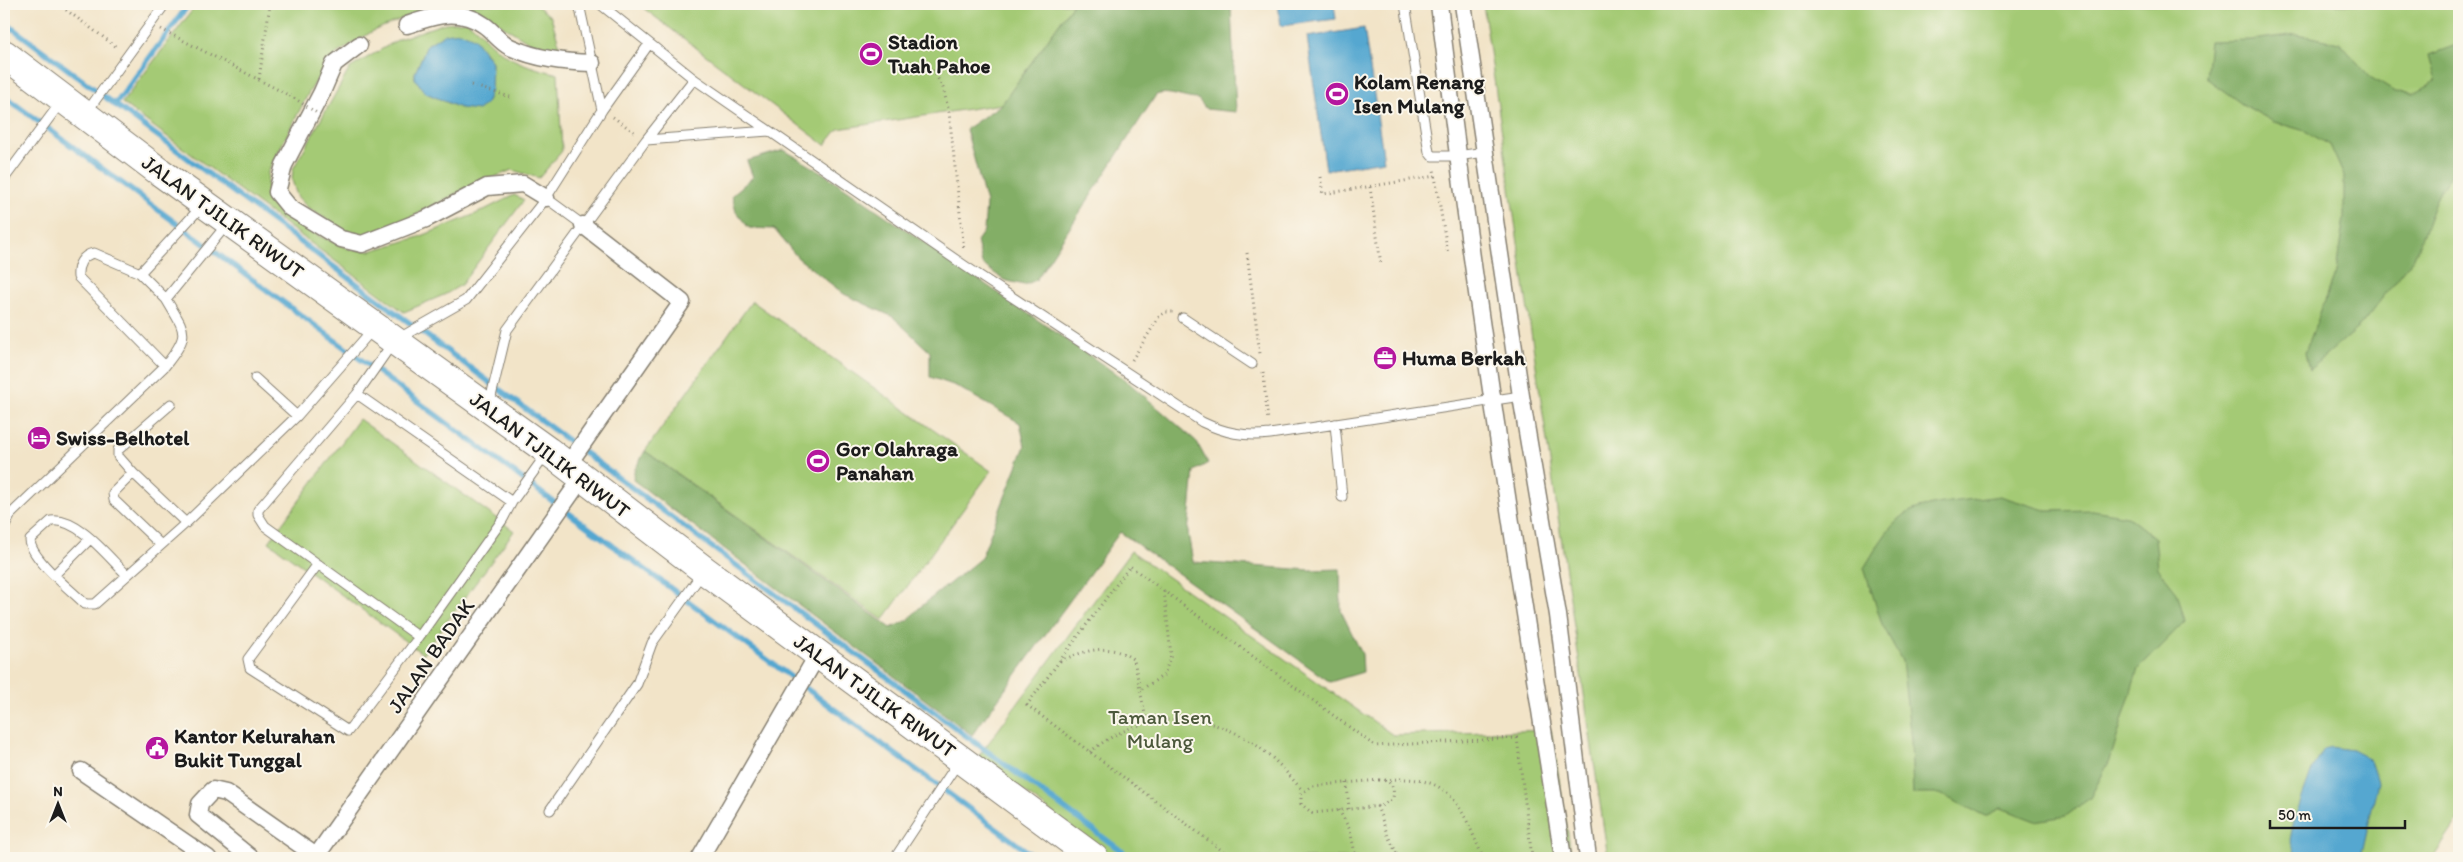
<svg xmlns="http://www.w3.org/2000/svg" width="2463" height="862" viewBox="0 0 2463 862" font-family="Itim,sans-serif">
<style>
.green{fill:#a4ca74;stroke:#607348;fill-rule:evenodd}
.forest{fill:#83ae66;stroke:#506541}
.water{fill:#55a7d0;stroke:#386276}
.lines{fill:none;stroke-linecap:round;stroke-linejoin:round}
.stream{stroke:#55a7d0;stroke-width:5.5}
.lane-casing{stroke:#878072;stroke-width:11}
.street-casing{stroke:#878072;stroke-width:19}
.highway-casing{stroke:#878072;stroke-width:30}
.path{stroke:#878072;stroke-width:3;stroke-dasharray:1 4;stroke-linecap:butt}
.lane{stroke:#fff;stroke-width:9}
.street{stroke:#fff;stroke-width:16}
.highway{stroke:#fff;stroke-width:28}
.path-bridge{stroke:#878072;stroke-width:3;stroke-dasharray:1 4;stroke-linecap:butt}
.labels{text-anchor:middle;stroke-width:4;stroke-linejoin:round;paint-order:stroke}
.poi-label{font-size:21px;font-weight:bold;fill:#1c1c1c;stroke:#fbf7ec;text-anchor:start}
.street-label{font-size:21px;fill:#1c1c1c;stroke:#fbf7ec}
.park-label{font-size:21px;fill:#4c593b;stroke:#fbf7ec}
</style>
<rect width="100%" height="100%" fill="#fbf7ec"/>
<filter id="ink" filterUnits="userSpaceOnUse"><feTurbulence type="fractalNoise" baseFrequency=".02" numOctaves="2"/><feDisplacementMap in="SourceGraphic" scale="10" xChannelSelector="R" yChannelSelector="G"/><feConvolveMatrix kernelMatrix="1 2 1 2 8 2 1 2 1" color-interpolation-filters="sRGB"/></filter>
<filter id="wash" filterUnits="userSpaceOnUse"><feTurbulence type="fractalNoise" baseFrequency=".0096" numOctaves="4" result="noise"/><feDisplacementMap in="SourceGraphic" scale="20" xChannelSelector="R" yChannelSelector="G"/><feGaussianBlur stdDeviation="1.12" result="paint"/><feColorMatrix in="noise" values="0 0 0 0 0 0 0 0 0 0 0 0 0 0 0 0 0 1.4 0 .05"/><feComposite in="paint" operator="in"/></filter>
<g filter="url(#wash)">
<rect width="100%" height="100%" fill="#f2e4c8"/>
<path class="green" d="M197 4H535L551 17 561 50 537 47 471 6 442 7 420 11 373 31 336 54 325 67 308 94 268 172 267 189 272 201 285 214 319 236 350 249 370 251 419 237 478 213 514 195 524 200 461 285 446 294 404 312 122 103Z
M638 4H1073L1002 104 838 129 825 145Z
M1483 4H2459V819L2433 858H1608Z
M467 21C476 28 482 35 490 43 508 61 533 68 558 74L562 151 539 178 512 170 463 190 406 220 362 236 343 230 307 207 297 196 292 180 293 169 350 68 399 39 445 23ZM444 34 482 47 492 62 491 90 460 108 426 93 415 79V73L427 45Z
M752 301 991 471 883 620 645 451Z
M359 419 514 531 423 654 269 542Z
M1131 551 1393 735 1551 730 1572 858H1112L978 757Z"/>
<path class="forest" d="M1073 4H1243L1244 7 1231 8 1236 112 1206 109 1198 99C1183 99 1169 90 1156 95L1036 280 1024 285 1004 280 982 264 977 241 984 231 986 203 966 129 1002 104Z
M2297 34 2340 43 2370 77 2395 92 2414 93 2436 81 2429 55 2459 44V164L2438 194 2414 258 2361 325 2309 370 2305 353 2336 272 2344 217V176L2330 145 2305 131 2274 122 2242 104 2206 78 2210 41 2252 40Z
M784 150 826 175 1128 382 1196 441 1208 463 1194 471 1188 533 1193 562 1310 570 1340 569 1341 611 1362 654 1363 672 1330 682 1120 532 972 735 633 480 634 471 645 451 891 628 908 620 919 608 981 558 1025 446 1020 423 956 386 930 377V352L893 317 844 294 798 258 774 229 749 228 736 212 732 195 753 177 747 161Z
M2000 496 2048 511 2093 510 2127 516 2155 538 2158 568 2177 592 2185 621 2138 669 2110 760 2090 798 2066 816 2035 821 2001 808 1985 816 1940 794H1913L1911 740 1902 661 1882 624 1864 568C1875 550 1887 528 1904 515 1921 502 1976 500 2000 496Z"/>
<path class="water" d="M1278 4H1334L1336 19 1281 26Z
M1364 28 1384 161 1326 170 1307 37Z
M460 32 474 38 492 62 491 90 486 104 478 110 460 108 426 93 415 79V73L427 45 444 34Z
M2331 747 2352 750 2371 760 2378 782 2361 858H2297L2290 840 2294 820 2312 770 2324 750Z"/>
<g class="lines">
<path class="stream" d="M4 22 1131 858
M4 96 1036 858
M115 105 189 4"/>
</g>
</g>
<g filter="url(#ink)">
<g class="lines">
<g class="lane-casing">
<path id="lane" d="M579 4 602 110
M600 4 694 79 965 266 1202 422C1225 433 1244 437 1270 434L1521 396
M1405 4 1429 152 1432 156H1457L1485 152
M86 113 165 4
M646 140 769 131
M4 179 61 102
M546 198 583 225
M202 206 140 273 94 253C82 255 77 266 78 277L165 366C191 333 186 333 166 299L228 223
M140 273 166 299
M1183 318 1252 364
M255 378 297 416 373 329
M357 394 512 502 503 519 419 637 265 526 258 515V510L357 394 394 341 466 300 546 198 602 110 649 44
M489 405 507 330 646 140 694 79
M1335 424 1342 497
M133 473 186 523
M512 502 547 453
M4 528 11 514 165 366
M160 544 114 500 113 493 133 473 118 456V450L171 404
M318 564 248 659 250 668 348 731 419 637
M55 574 90 539
M127 575C109 558 78 517 51 521L30 540C30 558 71 590 85 604H95L186 523 297 416
M550 810 637 684 652 643 703 572
M895 858 959 761"/>
</g>
<g class="street-casing">
<path id="street" d="M1439 4C1473 290 1519 574 1563 858
M1463 4 1521 396 1558 615 1588 858
M407 25C434 16 458 7 484 25 493 31 500 42 510 47 537 59 563 62 592 63
M359 45 334 64 322 92 284 165 277 192 290 208 341 239 362 244 426 219 487 187 523 184 546 198
M567 466 682 302 583 225
M81 771 208 858
M251 858 198 815 200 804 213 790 226 793 316 856
M315 858 582 478
M700 858 818 654"/>
</g>
<g class="highway-casing">
<path id="highway" d="M4 54 160 172 548 451 704 570 1094 858"/>
</g>
<path class="path" d="M58 4 118 48
M161 29 294 98
M933 70 943 88 949 112 964 250
M259 79 270 4
M471 85 510 97
M613 117 637 134
M1435 176 1448 255
M1320 177 1323 194 1435 176 1434 169
M1370 187 1381 265
M1247 253 1260 354
M1132 360 1159 317 1165 312H1173
M1263 372 1268 421
M1060 661C1086 650 1110 642 1134 660L1147 724
M1142 689 1164 675 1171 655 1164 591
M1090 752C1145 707 1215 709 1269 755 1281 765 1292 779 1303 791
M1379 780C1391 780 1395 787 1393 798L1381 806 1312 813 1301 804V794L1312 786Z
M1385 780C1452 773 1460 804 1483 858
M1347 783 1349 809
M1377 806 1388 836 1399 858
M1339 810 1350 830 1356 858
M1232 858 1027 705 1130 566 1375 746 1517 738 1532 858"/>
<use href="#lane" class="lane"/>
<use href="#street" class="street"/>
<use href="#highway" class="highway"/>
<path class="path-bridge" d="M294 98 317 113"/>
</g>
</g>
<defs>
<g id="stadium-disc" transform="scale(1.25)"><circle r="9.5" fill="#b5179e" stroke="#fbf7ec"/><path d="M0-5a6.5 5 0 1 0 0 10a6.5 5 0 1 0 0-10ZM-3.5-1.8h7v3.6h-7Z" fill="#fff"/></g>
<g id="office-disc" transform="scale(1.25)"><circle r="9.5" fill="#b5179e" stroke="#fbf7ec"/><path d="M-6-3h4V-5.5h4V-3h4V5H-6ZM-1-4.5V-3h2v-1.5ZM-6 0V1H6V0Z" fill="#fff"/></g>
<g id="hotel-disc" transform="scale(1.25)"><circle r="9.5" fill="#b5179e" stroke="#fbf7ec"/><path d="M-6-4.5h1.5V1H6V5H4.5V3h-9V5H-6ZM-4 0a1.8 1.8 0 1 1 3.6 0ZM.5 0V-2.5h3Q6-2.5 6 0Z" fill="#fff"/></g>
<g id="civic-disc" transform="scale(1.25)"><circle r="9.5" fill="#b5179e" stroke="#fbf7ec"/><path d="M-.6-6.5H3V-4.5H.6V-3L4-1V1h2V6H-6V1h2V-1L-.6-3ZM-1.2 2.5V6h2.4V2.5Z" fill="#fff"/></g>
</defs>
<g fill-rule="evenodd">
<use href="#stadium-disc" x="871" y="54"/>
<use href="#stadium-disc" x="1337" y="94"/>
<use href="#office-disc" x="1385" y="358"/>
<use href="#hotel-disc" x="39" y="438"/>
<use href="#stadium-disc" x="818" y="461"/>
<use href="#civic-disc" x="157" y="748"/>
</g>
<g class="labels">
<g class="poi-label">
<text x="888" y="49">Stadion<tspan x="888" dy="24">Tuah Pahoe</tspan></text>
<text x="1354" y="89">Kolam Renang<tspan x="1354" dy="24">Isen Mulang</tspan></text>
<text x="1402" y="365">Huma Berkah</text>
<text x="56" y="445">Swiss-Belhotel</text>
<text x="836" y="456">Gor Olahraga<tspan x="836" dy="24">Panahan</tspan></text>
<text x="174" y="743">Kantor Kelurahan<tspan x="174" dy="24">Bukit Tunggal</tspan></text>
</g>
<g class="street-label">
<text transform="translate(223 217) rotate(36)" y="7">JALAN TJILIK RIWUT</text>
<text transform="translate(550 455) rotate(37)" y="7">JALAN TJILIK RIWUT</text>
<text transform="translate(431 656) rotate(-55)" y="7">JALAN BADAK</text>
<text transform="translate(875 696) rotate(36)" y="7">JALAN TJILIK RIWUT</text>
</g>
<g class="park-label">
<text x="1160" y="724">Taman Isen<tspan x="1160" dy="24">Mulang</tspan></text>
</g>
</g>
<rect width="2463" height="862" fill="none" stroke="#fbf7ec" stroke-width="20"/>
<g transform="translate(58 804)" stroke="#fbf7ec" stroke-width="4" paint-order="stroke">
<path d="M0-4L9 19L0 12L-9 19Z" fill="#1c1c1c"/>
<text y="-8" font-size="14" font-weight="bold" text-anchor="middle" fill="#1c1c1c">N</text>
</g>
<path d="M2270 820v8h135v-8" fill="none" stroke="#1c1c1c" stroke-width="2.5"/>
<text x="2278" y="820" font-size="15" fill="#1c1c1c" stroke="#fbf7ec" stroke-width="4" paint-order="stroke">50 m</text>
</svg>
